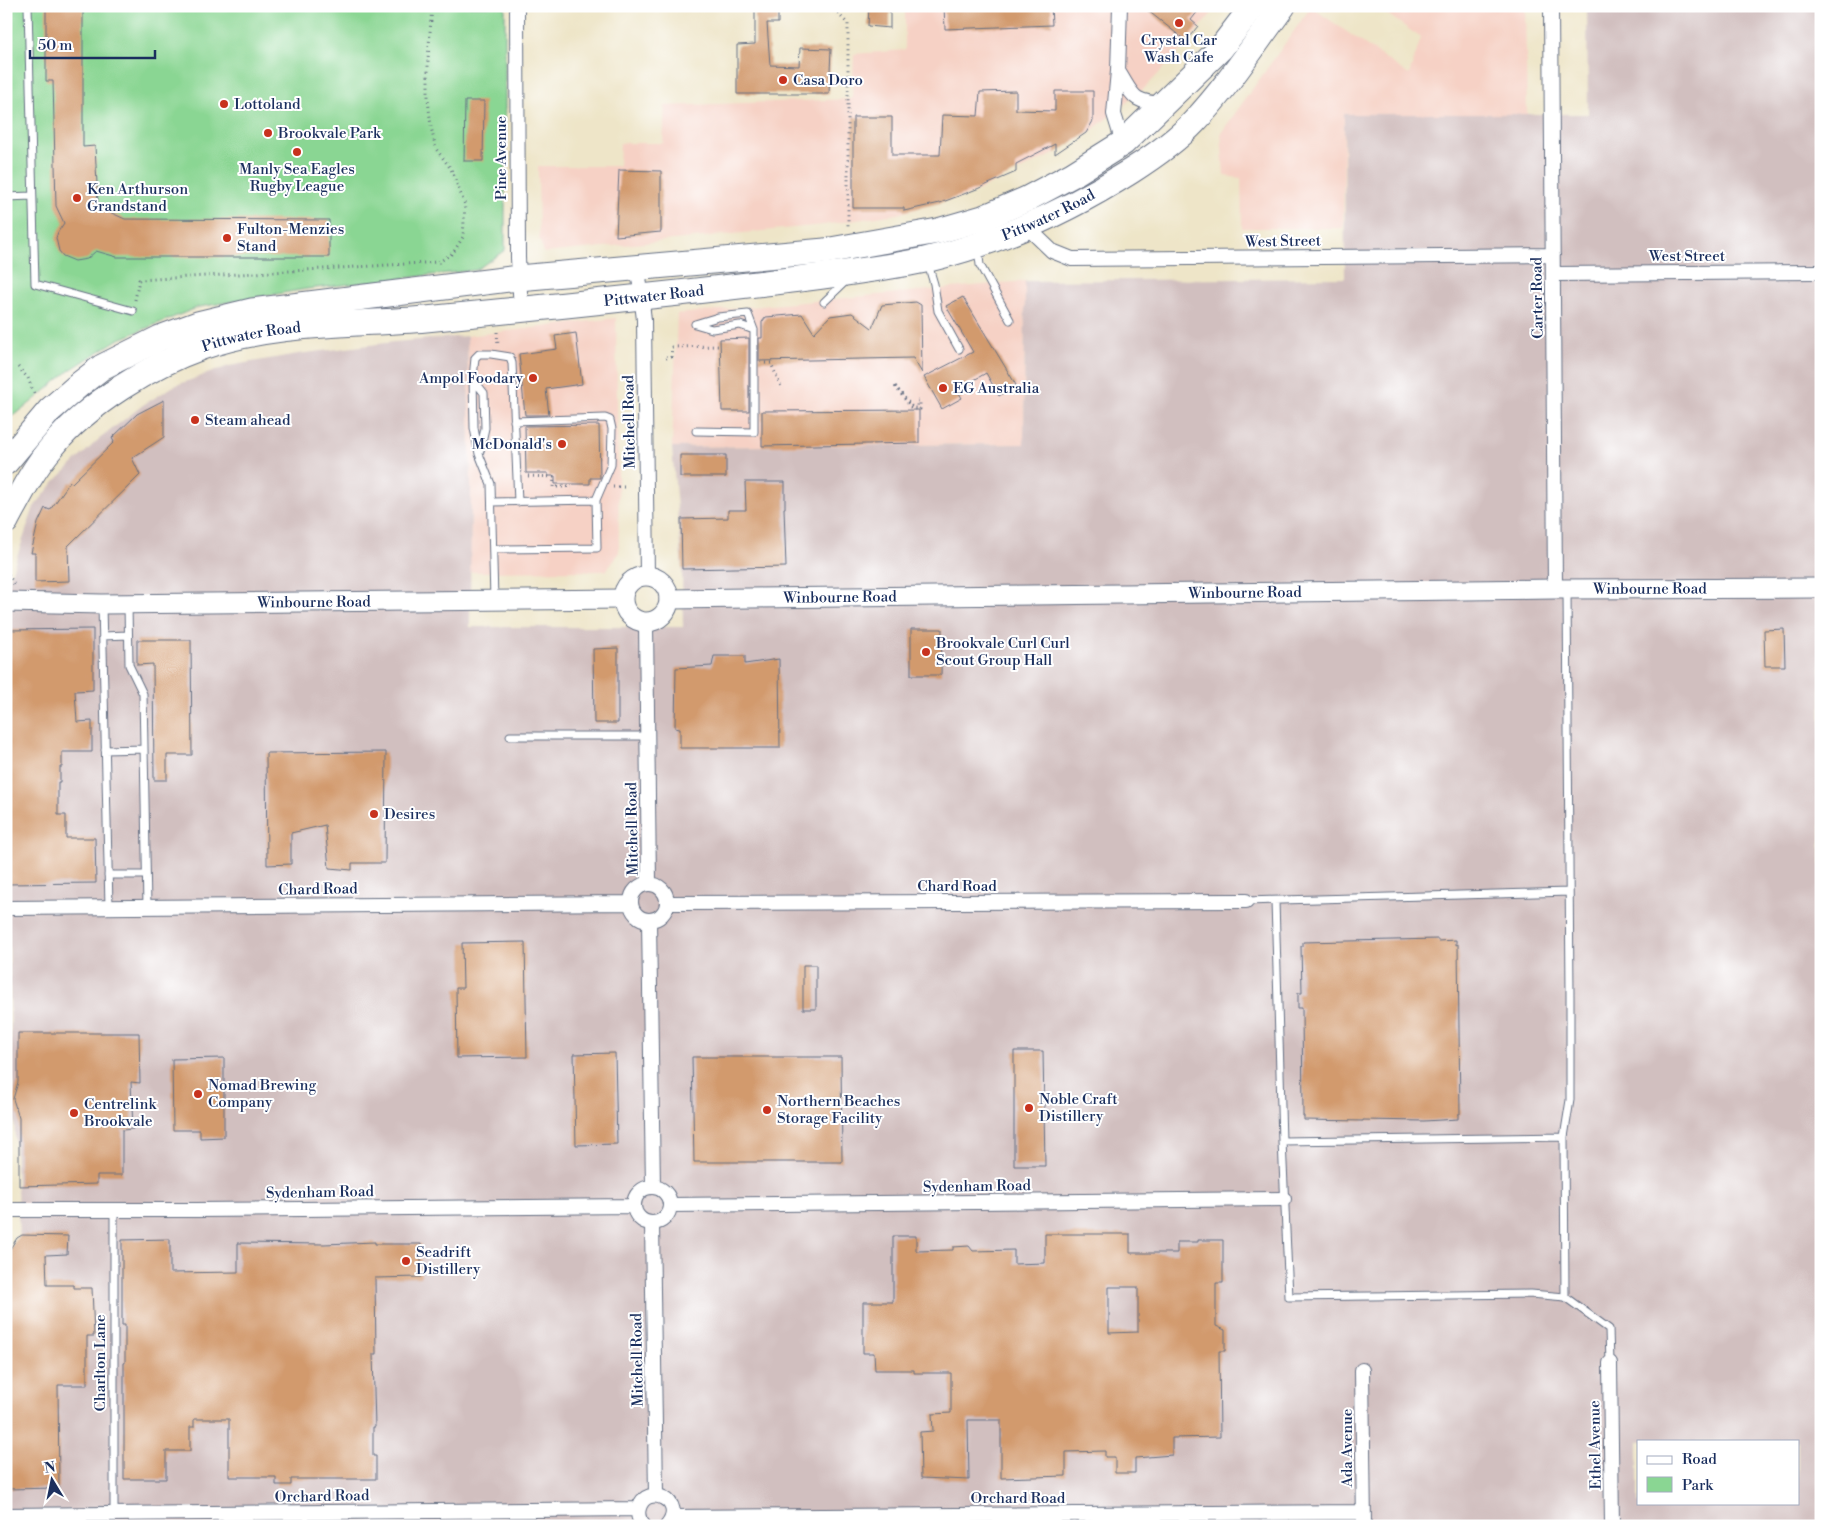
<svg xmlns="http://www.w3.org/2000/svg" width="1827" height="1532" viewBox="0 0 1827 1532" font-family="'Libre Bodoni',serif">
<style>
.built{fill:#f6d1c5}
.industrial{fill:#d1bfbf;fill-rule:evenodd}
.green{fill:#8ad693;stroke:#528278}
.building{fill:#d29a6d;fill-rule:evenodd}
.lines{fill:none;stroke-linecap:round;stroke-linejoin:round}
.lane-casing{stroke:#656f83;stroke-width:9}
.street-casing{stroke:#656f83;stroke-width:16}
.secondary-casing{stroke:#656f83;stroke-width:21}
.highway-casing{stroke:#656f83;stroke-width:27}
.path{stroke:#656f83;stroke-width:3;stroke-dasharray:1 4;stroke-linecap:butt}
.lane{stroke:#fff;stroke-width:7}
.street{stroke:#fff;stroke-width:14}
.secondary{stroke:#fff;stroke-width:19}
.highway{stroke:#fff;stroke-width:25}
.poi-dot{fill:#c8321e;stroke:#fff;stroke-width:2}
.labels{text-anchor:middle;stroke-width:4;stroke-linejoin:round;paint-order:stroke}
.poi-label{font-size:15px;fill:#1b2f5e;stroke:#fff;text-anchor:start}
.street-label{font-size:15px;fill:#1b2f5e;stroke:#fff}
</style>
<rect width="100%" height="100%" fill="#fff"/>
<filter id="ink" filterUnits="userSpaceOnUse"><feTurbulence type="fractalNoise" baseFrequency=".02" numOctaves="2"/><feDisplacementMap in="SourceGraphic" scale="10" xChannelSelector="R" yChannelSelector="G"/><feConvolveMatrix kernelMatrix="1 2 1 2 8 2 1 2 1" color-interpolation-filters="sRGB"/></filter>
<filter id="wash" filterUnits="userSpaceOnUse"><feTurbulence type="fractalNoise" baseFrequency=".0096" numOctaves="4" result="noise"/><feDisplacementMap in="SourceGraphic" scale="20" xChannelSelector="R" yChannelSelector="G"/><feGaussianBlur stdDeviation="1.12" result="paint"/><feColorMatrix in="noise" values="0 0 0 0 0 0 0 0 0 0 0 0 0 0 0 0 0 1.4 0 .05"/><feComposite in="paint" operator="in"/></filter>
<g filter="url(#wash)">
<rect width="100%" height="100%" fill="#eee5c8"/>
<path class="built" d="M905 6H1218L1180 51 1146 87 1086 135 1047 157 969 195 897 214 823 225 544 253 539 238 538 166H619L620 143H663L665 106 852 99 854 54 905 50Z
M1376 6H1525L1527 114 1344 115 1343 228H1242L1241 178 1224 176 1221 133 1311 7 1409 75 1421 38Z
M1025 281 1024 444 672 447 677 314Z
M616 318 619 552 606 571 470 572 471 486 467 336Z"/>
<path class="industrial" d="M1587 6H1820L1821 1526H6V1256L19 1236 11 1039 9 934 6 893V589L34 507 56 480 98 440 143 405 174 386 229 366 298 354 394 342 467 336 471 486 470 627H683L682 569 672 447 1024 444 1025 281 1345 278 1344 114H1588ZM1638 1441H1798V1503H1638Z"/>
<path class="green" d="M6 6H505V250L476 270 307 289 199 307 117 340 70 370 23 409 6 420Z"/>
<g id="blocks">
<path class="building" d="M46 6H83V147L95 146 98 203 105 210 125 219 329 220V257H117L96 251 87 259 75 261 63 256 59 251 56 238 58 232 64 223 56 206 53 81H46Z
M755 6H778V23H767L770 65 799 66 800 48 831 49 829 94H737V45L755 44Z
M869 6H890V28L868 26Z
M944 6H1051L1052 25 945 29Z
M1142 6H1202L1191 20 1198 26 1186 41Z
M1016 91V110L1055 111V91H1093V121L1086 133 1055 154V144L1016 164V172L977 189 940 203 904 211V208H853V117H892V155H940L942 115 978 116 980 92Z
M465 101H484L483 161H464Z
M619 170 661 171V232L616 236Z
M963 297 1016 385 999 396 986 373 957 390 962 398 942 409 924 377 973 352 946 306Z
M916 302 921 305 922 373 913 358 759 361V338H762V322L766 317 802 314 814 333 830 316 852 313 872 328 882 305Z
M576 333 582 384 546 389 549 415H525L519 354 557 349 555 336Z
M749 338V411H722L720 339Z
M164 400V437L132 458 140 475 68 546 69 581 35 582V553H31L38 523 45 508 50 510 70 482 72 483 114 442 112 438 137 414Z
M919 410V443L762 446V411Z
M599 425 600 478H590V484H555V476H548V473H526L525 426Z
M680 455H726V477H680Z
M745 482H785V508H784L786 567 682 569 681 519 728 518V510H746Z
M93 629V690L75 691 77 722 92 721V752H62V767H60V782H58V815H66V838H95L96 883 6 884V630Z
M911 629H942L941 675H911Z
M1784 629 1785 666H1765L1764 630Z
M137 640H191L192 755H167V780H154L153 664 137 665Z
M618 648V723H594L593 649Z
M714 656H745V664L779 659 780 748H680V729L675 728 676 668 712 666Z
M386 752 385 863H352V870L329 868 325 825 291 833V864L267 865 266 753Z
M1438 939V941L1456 940V945L1458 944 1460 1114H1458V1119L1424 1121 1363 1120V1121L1304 1120V1116H1303L1302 1008H1298V993H1302L1301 946H1303V942Z
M525 942 527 1057 457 1058 456 988H463L462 943Z
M803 965H816V1009H803Z
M18 1033H139L140 1083 131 1082 133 1129 122 1130V1175H97V1184L19 1186V1118L13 1099 18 1082Z
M1014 1051H1043L1045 1166H1014Z
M615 1053 617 1144 576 1145 574 1054Z
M692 1057H841L842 1162H694Z
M224 1058V1137L200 1138V1130H173L172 1059Z
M1045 1234H1130V1253H1177V1242H1198V1240H1223V1283H1216V1326L1225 1330V1351H1219L1220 1437 1172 1438V1455L1135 1458V1473H1115V1457H1105V1451L1066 1452V1476L1001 1478V1420H968L969 1480 921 1478 920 1432 933 1431 932 1414 951 1413V1373H914V1370H875L874 1353H863V1302H893V1236H916V1251L953 1250V1247L969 1246 973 1251 1014 1250V1264L1045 1263ZM1109 1287H1138V1332L1109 1333Z
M22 1235 68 1236 67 1254 46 1255 47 1285H74V1288H92L94 1336H87V1385H58L59 1488 6 1489V1255L17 1238Z
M170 1239V1273L238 1272V1243L324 1244 375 1242V1244H421V1277L375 1278 376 1354H373L375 1427H373V1456H376V1479H291V1485H276V1477H229V1419H194V1427H190V1451H166V1479H124V1363H125V1325H122V1240Z"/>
</g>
</g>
<g filter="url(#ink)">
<use href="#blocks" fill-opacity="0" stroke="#656f83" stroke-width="1"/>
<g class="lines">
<g class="lane-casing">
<path id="lane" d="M28 6 35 284 133 311
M6 197 32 196
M978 249 980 265 1010 320
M928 264 934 284 938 311 959 349
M824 302 847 280
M695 324 718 317 748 314 754 330V432L696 431
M695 324 712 329 740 325 754 330
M473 379 484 393 485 428 480 451
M514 421 605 418 610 420 612 429 611 465 596 500
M492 502 596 500 597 548 493 549
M494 600 491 484 479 454 474 428 473 378 475 358 479 354H491L510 357 512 363 518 502
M128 604 129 665 143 694 147 907
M102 605 109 907
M103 636 128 635
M510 736H647
M105 750 144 749
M108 875H146
M1246 901 1569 892
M1275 901 1282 1141 1289 1297 1531 1294 1565 1297 1609 1329 1610 1363
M1282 1141 1564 1137
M114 1210V1515
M1565 1297 1564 1137 1570 1100V996L1567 591"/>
</g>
<g class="street-casing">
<path id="street" d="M517 6 518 258 521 310
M1120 6 1118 71 1114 114 1123 143
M1551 6 1555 589
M1118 71C1134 96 1131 102 1164 104
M1026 226 1052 251 1072 259 1553 255
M638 268 644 320 647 576
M1554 274 1821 272
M646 623 649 884
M631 902a18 18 0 1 1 36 0a18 18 0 1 1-36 0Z
M667 903 1246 901
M6 908 631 903
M649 921 653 1187
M634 1205a18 18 0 1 1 36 0a18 18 0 1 1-36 0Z
M670 1205 1284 1199
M6 1210H195L634 1206
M652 1223 656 1495
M1610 1363 1612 1526
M1362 1370 1364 1526
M6 1515 638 1509
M672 1517 1363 1512
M644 1526C639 1521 637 1515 639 1508 646 1482 688 1501 667 1526"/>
</g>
<g class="secondary-casing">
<g id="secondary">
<circle cx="646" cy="599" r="23"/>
<path id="s1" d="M669 599 1555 589 1821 588"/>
<path id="s2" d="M6 602 102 604 622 599"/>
</g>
</g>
<g class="highway-casing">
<g id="highway">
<path d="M6 462 50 410 80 384 102 367 160 338 198 324 252 311 518 278 825 251 938 231 983 218 1027 199 1072 175 1123 143 1221 48 1253 6"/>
<path id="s3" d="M6 521C20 495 33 469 52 447 87 404 151 365 202 347 273 322 352 325 426 319 510 311 595 302 679 293 732 287 785 281 838 274 867 270 896 266 925 260 997 243 1068 211 1131 171 1153 157 1176 141 1194 122 1227 87 1254 45 1283 6"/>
</g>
</g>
<path class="path" d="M831 6 848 24V226
M135 300 139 280 439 262 453 253 463 237 465 205 451 169 436 149 431 127 428 98V59L432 6
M497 332 498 346
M666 358 671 357 672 347 718 346
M765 363H771L781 387
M18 367 28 378 35 396
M895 386 913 408H917V401H920V409H912L895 386
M528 476 554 477 553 487H572
M613 487H625
M6 570 14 585"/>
<use href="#lane" class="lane"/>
<use href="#street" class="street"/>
<use href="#secondary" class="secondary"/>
<use href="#highway" class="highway"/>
</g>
</g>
<g class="poi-dot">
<circle cx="1179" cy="23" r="5"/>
<circle cx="783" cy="80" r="5"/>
<circle cx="224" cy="104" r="5"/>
<circle cx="268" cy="133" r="5"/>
<circle cx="297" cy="152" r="5"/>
<circle cx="77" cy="198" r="5"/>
<circle cx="227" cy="238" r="5"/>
<circle cx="533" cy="378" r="5"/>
<circle cx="943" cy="388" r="5"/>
<circle cx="195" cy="420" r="5"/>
<circle cx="562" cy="444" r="5"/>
<circle cx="926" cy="652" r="5"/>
<circle cx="374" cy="814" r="5"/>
<circle cx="198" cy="1094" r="5"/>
<circle cx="1029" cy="1108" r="5"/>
<circle cx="767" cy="1110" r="5"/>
<circle cx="74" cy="1113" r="5"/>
<circle cx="406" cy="1261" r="5"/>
</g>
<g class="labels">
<g class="poi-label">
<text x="1179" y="45" text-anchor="middle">Crystal Car<tspan x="1179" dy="17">Wash Cafe</tspan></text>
<text x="793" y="85">Casa Doro</text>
<text x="234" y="109">Lottoland</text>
<text x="278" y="138">Brookvale Park</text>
<text x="297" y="174" text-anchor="middle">Manly Sea Eagles<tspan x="297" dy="17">Rugby League</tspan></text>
<text x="87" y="194">Ken Arthurson<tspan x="87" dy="17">Grandstand</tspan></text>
<text x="237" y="234">Fulton-Menzies<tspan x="237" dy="17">Stand</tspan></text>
<text x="523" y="383" text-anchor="end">Ampol Foodary</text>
<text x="953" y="393">EG Australia</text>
<text x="205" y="425">Steam ahead</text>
<text x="552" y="449" text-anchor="end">McDonald's</text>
<text x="936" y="648">Brookvale Curl Curl<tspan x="936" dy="17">Scout Group Hall</tspan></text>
<text x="384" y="819">Desires</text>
<text x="208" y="1090">Nomad Brewing<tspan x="208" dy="17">Company</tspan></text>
<text x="1039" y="1104">Noble Craft<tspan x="1039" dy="17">Distillery</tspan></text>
<text x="777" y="1106">Northern Beaches<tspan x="777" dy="17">Storage Facility</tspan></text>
<text x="84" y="1109">Centrelink<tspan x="84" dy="17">Brookvale</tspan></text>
<text x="416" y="1257">Seadrift<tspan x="416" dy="17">Distillery</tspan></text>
</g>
<g class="street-label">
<text transform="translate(501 158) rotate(-90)" y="5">Pine Avenue</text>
<text dy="5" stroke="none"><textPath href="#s3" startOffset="1130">Pittwater Road</textPath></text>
<text transform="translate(1283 241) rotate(-1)" y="5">West Street</text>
<text x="1687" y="261">West Street</text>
<text dy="5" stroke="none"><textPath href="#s3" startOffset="725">Pittwater Road</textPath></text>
<text transform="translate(1537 298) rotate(-91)" y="5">Carter Road</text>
<text dy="5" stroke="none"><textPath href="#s3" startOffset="320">Pittwater Road</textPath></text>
<text transform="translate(629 422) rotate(-91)" y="5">Mitchell Road</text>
<text dy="5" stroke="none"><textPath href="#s1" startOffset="981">Winbourne Road</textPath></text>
<text dy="5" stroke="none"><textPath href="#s1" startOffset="576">Winbourne Road</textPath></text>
<text dy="5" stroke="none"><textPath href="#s1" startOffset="171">Winbourne Road</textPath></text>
<text dy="5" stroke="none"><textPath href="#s2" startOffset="308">Winbourne Road</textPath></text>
<text transform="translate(632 829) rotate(-91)" y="5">Mitchell Road</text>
<text x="957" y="891">Chard Road</text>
<text transform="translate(318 889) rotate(-1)" y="5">Chard Road</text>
<text transform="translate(977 1186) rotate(-1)" y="5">Sydenham Road</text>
<text transform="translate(320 1192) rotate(-1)" y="5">Sydenham Road</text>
<text transform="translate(637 1360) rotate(-91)" y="5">Mitchell Road</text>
<text transform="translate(100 1363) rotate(-90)" y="5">Charlton Lane</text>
<text transform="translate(1595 1445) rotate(-91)" y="5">Ethel Avenue</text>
<text transform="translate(1347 1448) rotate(-90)" y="5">Ada Avenue</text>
<text transform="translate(322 1496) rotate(-1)" y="5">Orchard Road</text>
<text x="1018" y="1503">Orchard Road</text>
</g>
</g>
<rect width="1827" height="1532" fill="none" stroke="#fff" stroke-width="25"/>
<rect x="1637" y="1440" width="162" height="65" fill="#ffffff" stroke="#a4acbf"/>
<rect x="1647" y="1456" width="25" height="8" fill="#ffffff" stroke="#a4acbf"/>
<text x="1682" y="1464" font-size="15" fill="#1b2f5e">Road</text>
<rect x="1647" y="1477" width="25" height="15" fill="#8ad693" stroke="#a4acbf"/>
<text x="1682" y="1490" font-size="15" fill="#1b2f5e">Park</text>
<g transform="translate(52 1480) rotate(350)" stroke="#ffffff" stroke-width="4" paint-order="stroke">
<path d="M0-4L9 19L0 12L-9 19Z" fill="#1b2f5e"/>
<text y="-8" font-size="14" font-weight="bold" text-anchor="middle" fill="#1b2f5e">N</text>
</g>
<path d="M30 50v8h125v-8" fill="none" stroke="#1b2f5e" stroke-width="2.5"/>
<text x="38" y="50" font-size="15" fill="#1b2f5e" stroke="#ffffff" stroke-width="4" paint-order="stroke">50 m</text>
</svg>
